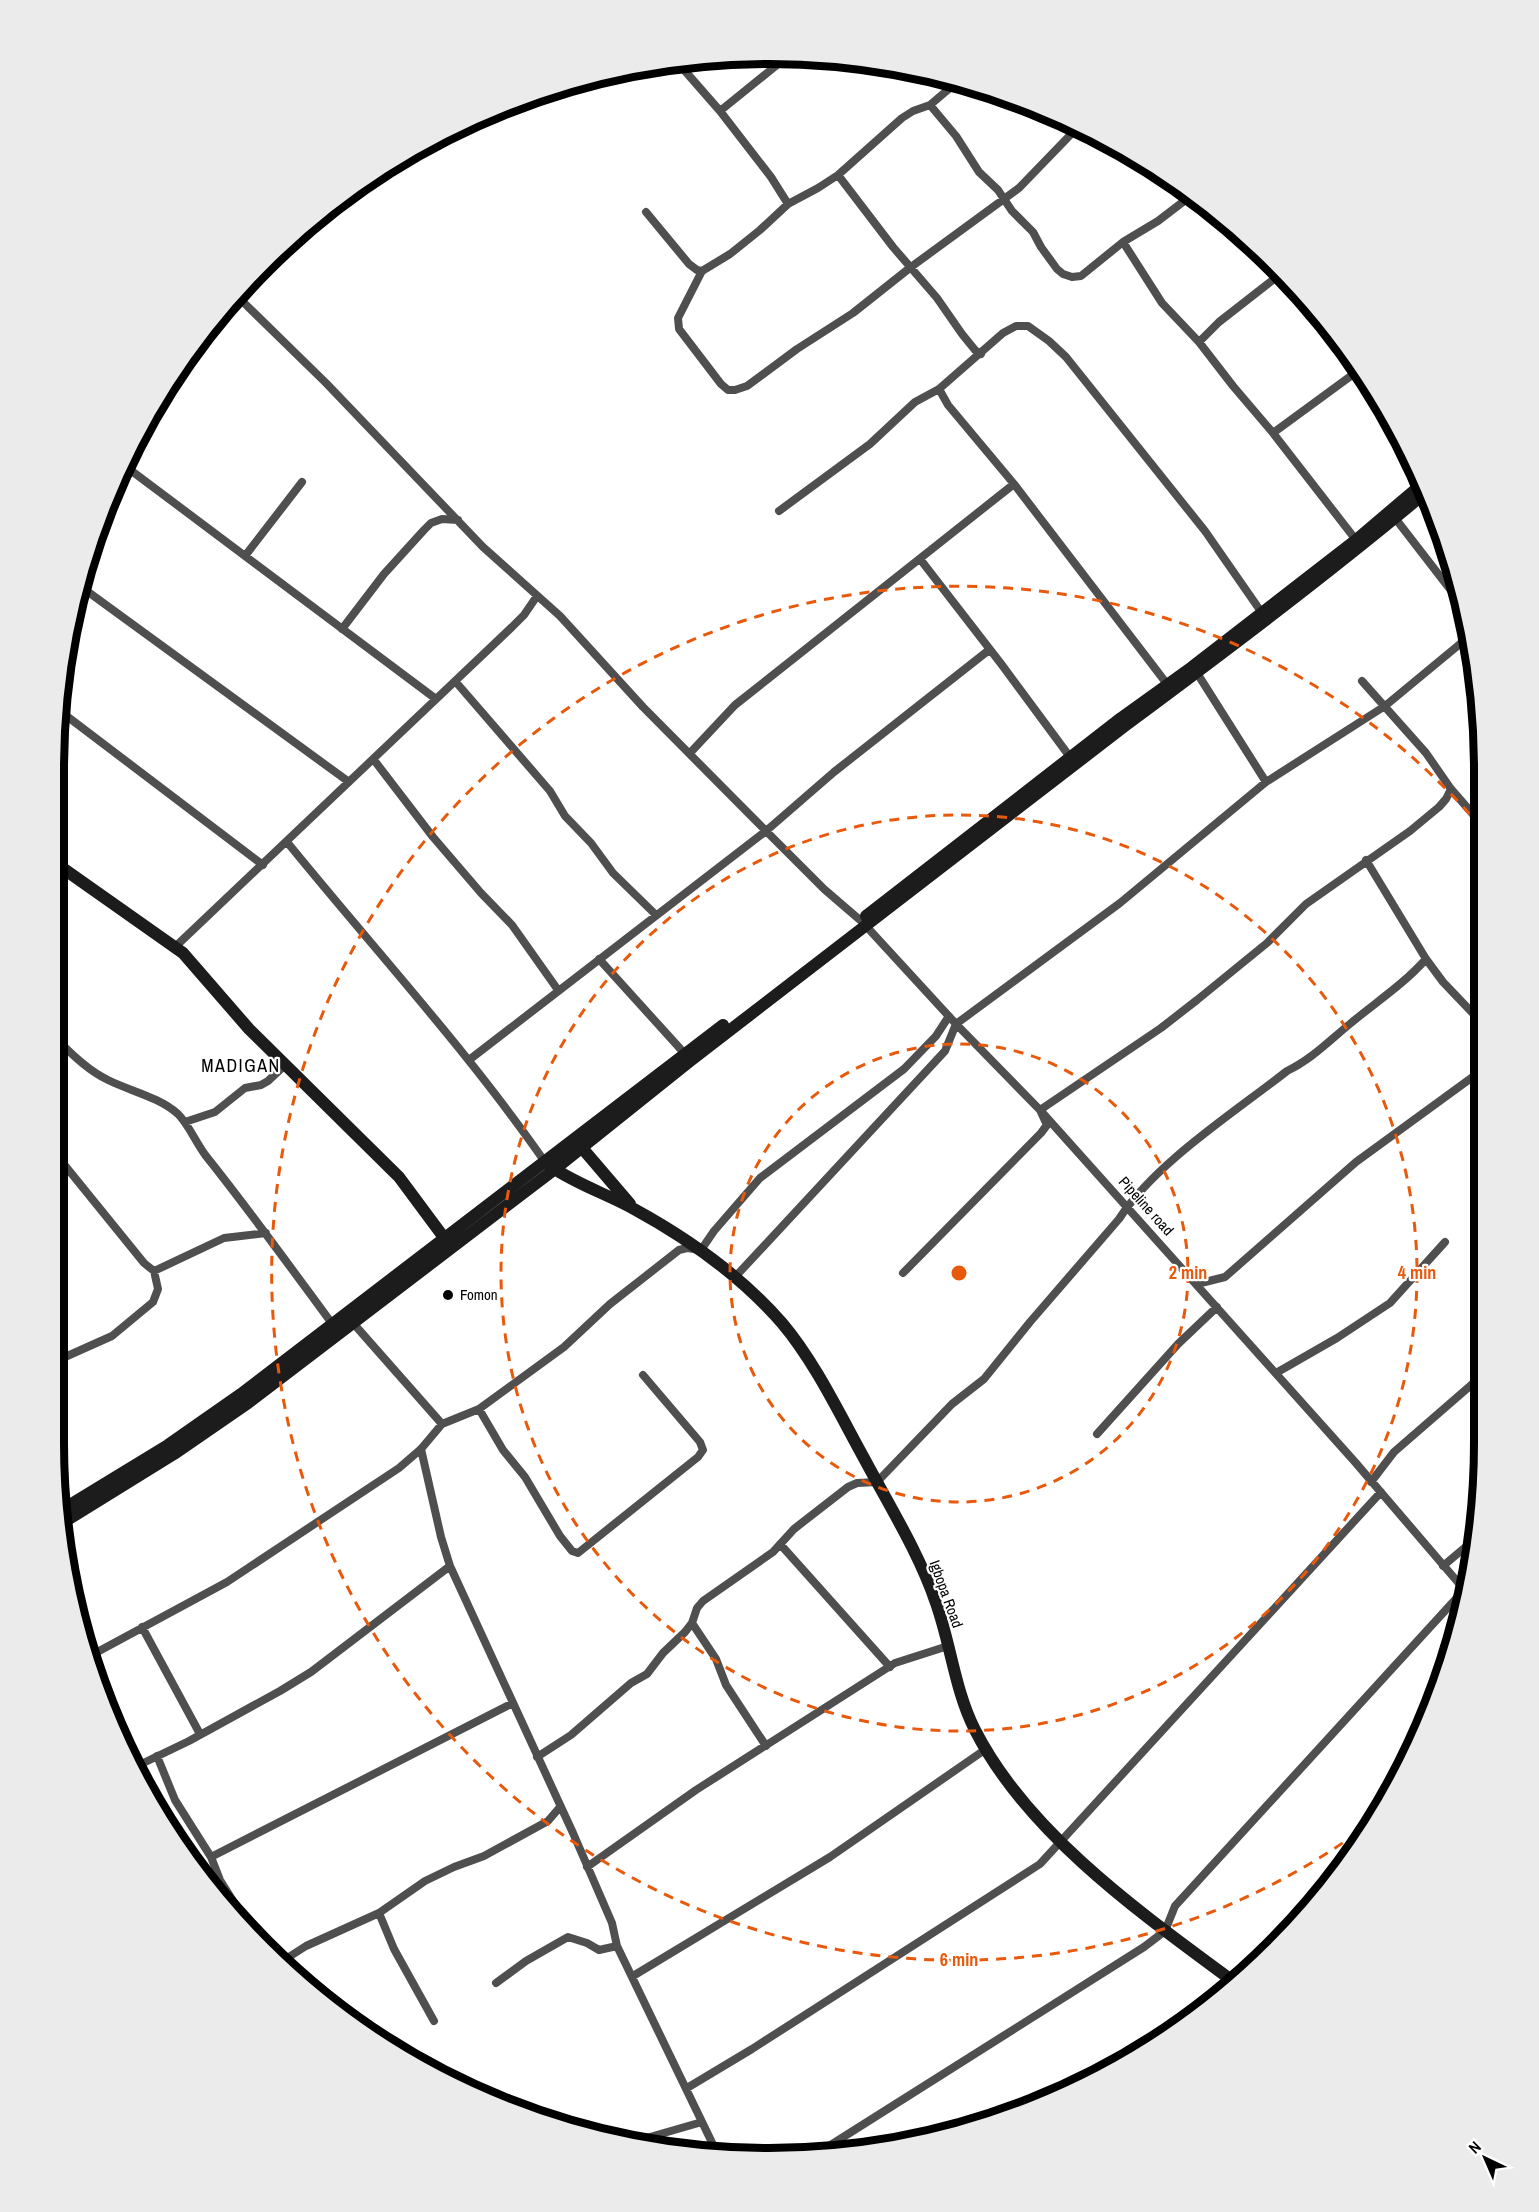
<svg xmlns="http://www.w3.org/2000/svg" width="1539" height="2212" viewBox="0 0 1539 2212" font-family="'Archivo Narrow',sans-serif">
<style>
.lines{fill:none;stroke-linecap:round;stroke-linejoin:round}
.street{stroke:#4f4f4f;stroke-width:8}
.secondary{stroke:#1c1c1c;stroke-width:12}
.ring{fill:none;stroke:#e8590c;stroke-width:3;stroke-dasharray:10 8}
.poi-dot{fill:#000;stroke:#fff;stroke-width:2}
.labels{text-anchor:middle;stroke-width:4.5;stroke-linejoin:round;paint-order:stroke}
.street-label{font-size:15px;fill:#000;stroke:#fff}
.poi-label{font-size:15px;fill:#000;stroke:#fff;text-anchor:start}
.quarter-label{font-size:18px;letter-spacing:1.5px;fill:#000;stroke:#fff}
.rim{fill:none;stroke:#000;stroke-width:8}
.centre{fill:#e8590c;stroke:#fff;stroke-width:3}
.ring-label{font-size:18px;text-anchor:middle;font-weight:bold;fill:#e8590c;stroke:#fff;stroke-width:4.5;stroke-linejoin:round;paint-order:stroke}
</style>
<rect width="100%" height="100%" fill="#fff"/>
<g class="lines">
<path class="street" d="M678 63 720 111 771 177 788 204
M930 105 956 136 979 172 998 190 1012 211 1033 232 1041 247 1057 269 1063 274 1072 277 1081 276 1123 242 1158 221 1192 195
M720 111 788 56
M838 175 893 247 937 298 962 334 975 350 981 354
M646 212 689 264 697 270 702 271 730 254 760 230 788 204 818 188 838 175 902 118 913 111 930 105 957 82
M1123 242 1162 303 1199 342 1233 386 1273 433 1356 540
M702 271 678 318 679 329 721 384 728 390H735L747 386 797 349 853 313 911 267 1019 188 1078 127
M238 297 326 383 483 547 560 616 643 707 766 831 824 889 860 920
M1199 342 1219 322 1283 272
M939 389 1003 333 1016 326H1028L1049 341 1066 357 1086 382 1205 531 1262 613
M1273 433 1359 370
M125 466 436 699
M779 511 870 444 915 402 939 389 948 405 1014 484 1167 684
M1395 518 1463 606
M245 556 302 482
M920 559 1002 665 1070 757
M80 586 349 782
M342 629 384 574 424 530 431 523 442 519 458 520
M1197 673 1266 782
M455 681 550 791 565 816 591 843 613 873 656 915
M1362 681 1426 753 1451 789 1485 828
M60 711 263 865
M690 753 735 705 1014 484
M374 760 433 837 481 893 512 925 558 990
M287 842C374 949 467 1050 545 1162
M1366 860 1426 959 1443 982 1485 1026
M866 926 956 1024 1040 1110 1355 1462 1468 1594
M175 947 512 627 524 615 537 596
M599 959 685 1054
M54 1037C71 1053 87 1070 108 1080 130 1091 159 1097 178 1114 189 1125 196 1143 206 1156 250 1211 291 1268 333 1325
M469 1060 766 831 834 772 989 650
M185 1122 215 1112 245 1088 261 1085 268 1081 285 1065
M54 1152 144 1263 154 1271 224 1238 266 1233
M903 1273 1041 1133 1047 1125 1040 1110 1161 1028 1197 1000 1267 943 1306 904 1410 831 1439 807 1446 799 1451 789
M736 1276 945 1051 956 1024 1120 903 1266 782 1385 706 1472 634
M1197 1284 1225 1277 1356 1162 1485 1068
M353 1323 442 1424
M54 1340 65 1357
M54 1364 65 1357 112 1336 153 1302 158 1289 154 1271
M1276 1373 1337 1338 1390 1303 1445 1242
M479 1409 503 1450 525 1477 560 1536 572 1551 578 1553 698 1457 703 1450 700 1442 643 1375
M1097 1434 1178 1344 1217 1307
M421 1449 441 1537 450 1566 573 1833 612 1923 617 1946 718 2155
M1371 1482 1394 1452 1485 1373
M780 1544 890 1667
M1443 1566 1475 1539
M692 1623 716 1659 726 1685 766 1746
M142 1627 200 1734
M88 1657 227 1582 399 1468 421 1449 442 1424 479 1409 564 1347 610 1304 679 1250 687 1248 701 1250 714 1231 760 1178 904 1069 936 1036 949 1016
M157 1756 175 1800 211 1857 220 1880 245 1920
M537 1757 571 1735 631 1683 647 1674 663 1653 685 1632 692 1623 697 1608 703 1601 773 1552 794 1529 848 1487 857 1483 877 1482 952 1404 984 1379 1030 1322 1119 1219C1155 1163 1235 1112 1287 1071 1312 1059 1330 1040 1351 1023 1376 1002 1404 984 1426 959
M135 1767 189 1741 280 1691 311 1672 450 1566
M211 1857 513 1703
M587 1867 696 1790 895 1663 948 1646
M379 1913 394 1949 434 2021
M281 1962 306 1946 379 1913 425 1881 454 1867 484 1856 548 1821 560 1807
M633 1976 830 1857 986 1749
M496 1983 526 1961 568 1937 587 1943 599 1950 617 1946
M687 2088 752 2049 1040 1864 1381 1492
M636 2141 702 2122
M818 2153 1144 1947 1165 1931 1175 1906 1464 1590"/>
<path class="secondary" d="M54 862 183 953 249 1029 399 1177 445 1239
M866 916 1121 718 1192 667 1356 540 1422 484
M577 1142 630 1204
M550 1166C576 1184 607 1194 634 1209 689 1239 741 1276 782 1323 815 1362 840 1415 865 1460 890 1507 919 1553 936 1603 951 1645 955 1691 975 1730 1028 1834 1142 1914 1234 1982
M63 1509 168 1445 241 1394 723 1025
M64 1522 174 1454 248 1403 555 1169 690 1061 1126 725C1227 650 1328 574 1425 493"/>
</g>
<g class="ring">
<circle cx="959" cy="1273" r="229"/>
<circle cx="959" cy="1273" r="458"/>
<path d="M1372 1822A687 687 0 1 1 1481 827"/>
</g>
<circle class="poi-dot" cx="448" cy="1295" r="6"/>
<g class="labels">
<g class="street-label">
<text transform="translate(1146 1206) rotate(48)" y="5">Pipeline road</text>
<text transform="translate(946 1594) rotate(70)" y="5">Igbopa Road</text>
</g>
<g class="poi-label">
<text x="460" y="1300">Fomon</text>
</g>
<g class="quarter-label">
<text x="241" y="1072">MADIGAN</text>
</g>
</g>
<path d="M0 0H1539V2212H0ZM769 64H769A705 705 0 0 1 1474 769V1443A705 705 0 0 1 769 2148H769A705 705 0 0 1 64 1443V769A705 705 0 0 1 769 64Z" fill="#ebebeb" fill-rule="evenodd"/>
<path class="rim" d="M769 64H769A705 705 0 0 1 1474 769V1443A705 705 0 0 1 769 2148H769A705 705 0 0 1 64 1443V769A705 705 0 0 1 769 64Z"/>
<circle cx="959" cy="1273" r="9" class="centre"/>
<g class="ring-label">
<text x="1188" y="1279">2 min</text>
<text x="1417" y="1279">4 min</text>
<text x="959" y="1966">6 min</text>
</g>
<g transform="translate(1485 2158) rotate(316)" stroke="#ffffff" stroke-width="4.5" paint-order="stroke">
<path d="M0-4.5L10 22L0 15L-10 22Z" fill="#000000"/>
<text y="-9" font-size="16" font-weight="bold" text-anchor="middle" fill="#000000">N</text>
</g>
</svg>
